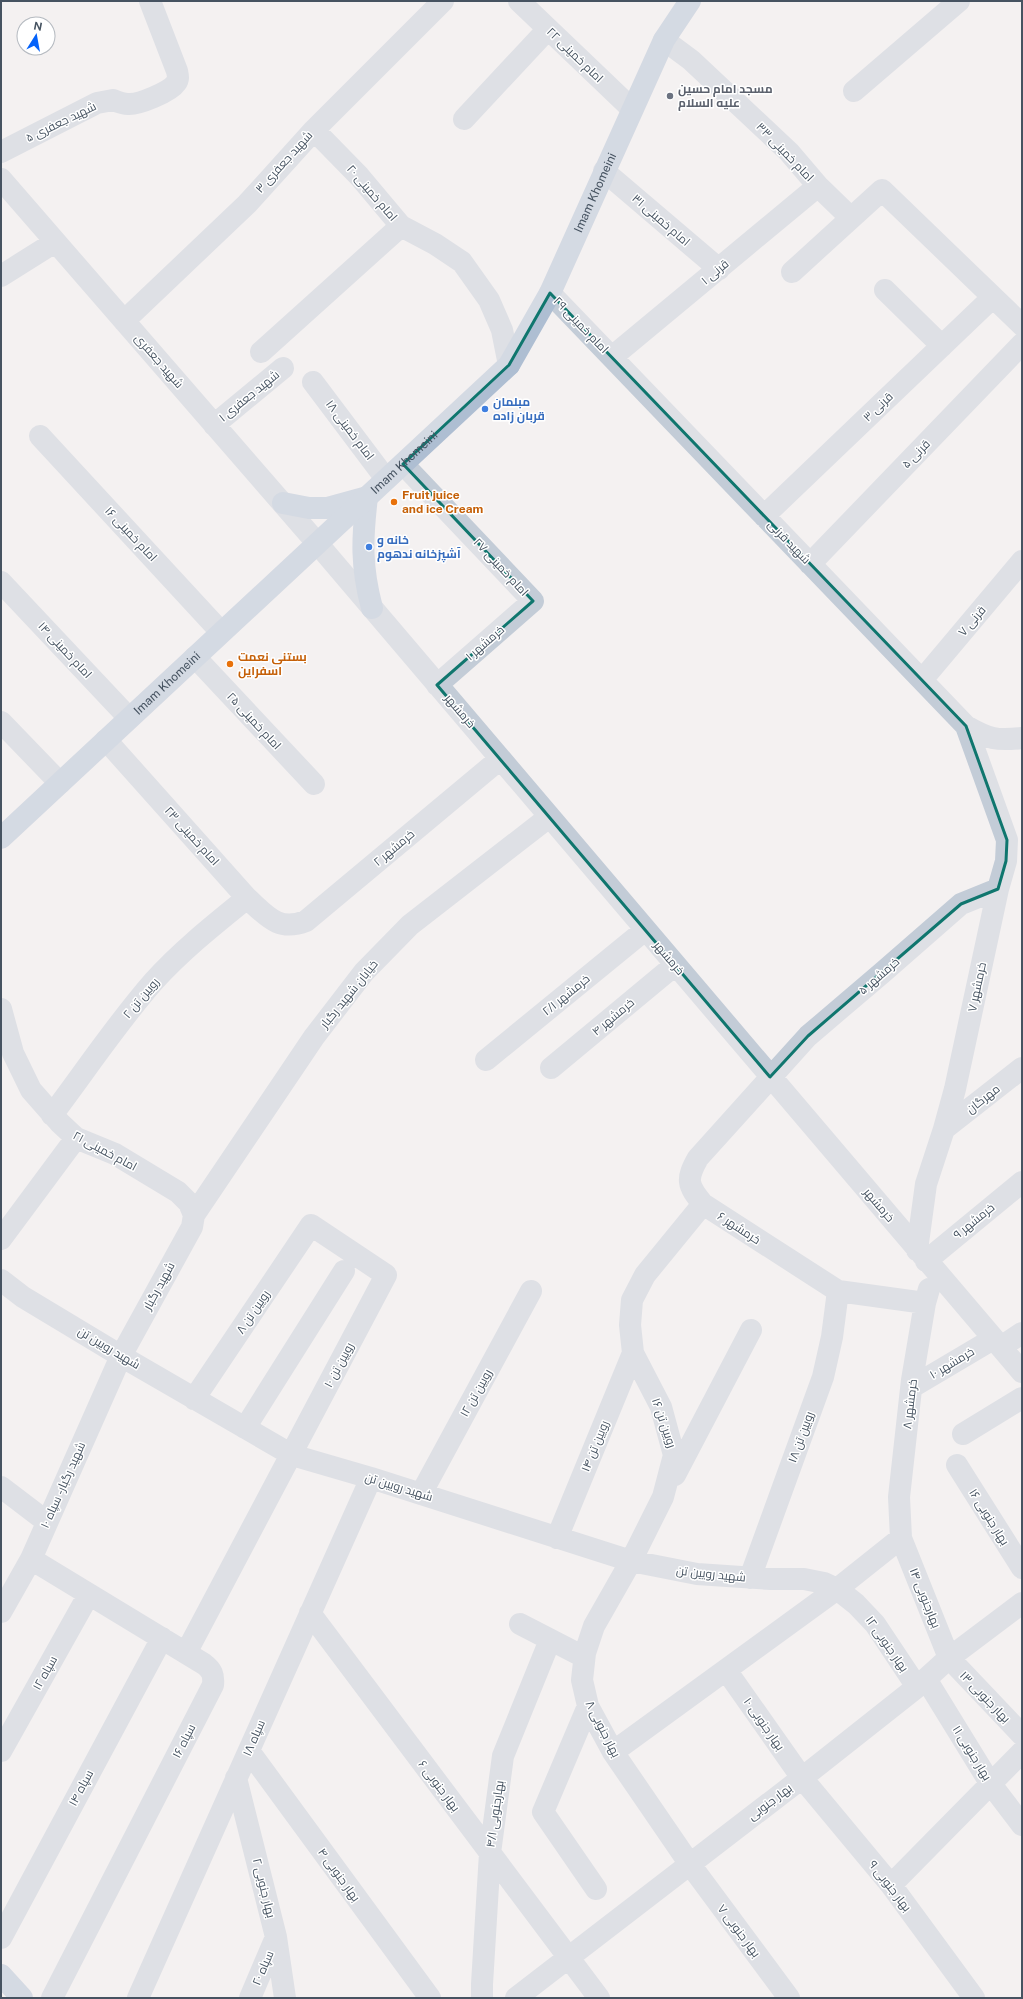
<svg xmlns="http://www.w3.org/2000/svg" width="1023" height="1999" viewBox="0 0 1023 1999" font-family="'Public Sans',Cairo,sans-serif">
<style>
.lines{fill:none;stroke-linecap:round;stroke-linejoin:round}
.minor{stroke:#c3ccd7;stroke-width:22}
.major{stroke:#aebed2;stroke-width:22}
.marked{fill:none;stroke:#0f766e;stroke-width:3;stroke-linejoin:round}
.worship-dot{fill:#6b7280;stroke:#fff;stroke-width:1.5}
.shop-dot{fill:#3f7fe0;stroke:#fff;stroke-width:1.5}
.food-dot{fill:#e8710a;stroke:#fff;stroke-width:1.5}
.labels{text-anchor:middle;stroke-width:3;stroke-linejoin:round;paint-order:stroke}
.street-label{font-size:12px;fill:#465361;stroke:#fff}
.worship-label{font-size:12px;font-weight:bold;fill:#5b616d;stroke:#fff;text-anchor:start}
.shop-label{font-size:12px;font-weight:bold;fill:#366cbe;stroke:#fff;text-anchor:start}
.food-label{font-size:12px;font-weight:bold;fill:#c56008;stroke:#fff;text-anchor:start}
</style>
<rect width="100%" height="100%" fill="#f4f1f1"/>
<g class="lines">
<path class="minor" d="M519 1 632 109
M664 40 691 60 789 152 818 186 851 218
M854 91 959 1
M464 119 548 29
M314 130 359 176 401 226 435 244 462 262 489 300 502 330 509 365
M1 152 97 103 113 100C118 102 123 104 128 104 138 105 170 92 176 83 179 79 178 76 177 71L150 1
M604 171 719 269
M1 179 317 543 1022 1372
M792 272 882 190 1022 325
M1 276 55 242
M885 290 942 346
M550 293 966 726C989 739 996 741 1022 738
M124 321 247 204 314 130 443 1
M261 352 401 226
M612 357 818 186
M313 382 386 479
M214 425 283 368
M40 436 221 632
M403 464 533 601 437 685
M764 516 992 298
M810 564 1022 344
M1 582 129 718
M195 657 314 784
M922 680 1022 561
M1 722 60 783
M106 740 247 898C267 916 278 932 306 921L500 759
M1 1009 13 1053 31 1090 60 1123 76 1138 115 1154 178 1192 189 1203 194 1215 192 1227 121 1356 31 1559 1 1612
M486 1060 645 930
M551 1068 675 965
M52 1115C86 1070 117 1023 154 981 182 950 215 924 247 898
M944 1129 1022 1068
M703 1204 645 1275 632 1300 630 1325 633 1353 661 1407 674 1455 663 1497 631 1561 594 1626 585 1653 582 1680 588 1706 613 1752 689 1863 789 1998
M194 1215 314 1037 364 972 410 925 549 817
M1 1239 76 1138
M917 1250 926 1184 944 1129 955 1089 998 889 1006 861 1007 840 966 726
M926 1261 1022 1182
M1 1280 23 1297 121 1356 292 1455 371 1478 631 1561 697 1574 771 1579H804L824 1583 837 1589 856 1604 875 1624 917 1687
M929 1289 925 1303 912 1380 899 1497 901 1538 949 1658 1022 1735
M925 1303 838 1291 703 1204C687 1185 686 1179 698 1158L808 1036 882 973 961 904 998 889
M1001 1347 1022 1333
M912 1387 993 1339
M245 1428 344 1271
M963 1434 1022 1398
M957 1465 1022 1568
M675 1475 751 1330
M1 1487 47 1522
M421 1494 531 1291
M557 1538 633 1353
M31 1559 204 1664C212 1670 214 1675 213 1685L52 1998
M750 1578 823 1377 832 1337 838 1291
M310 1613 599 1998
M520 1624 584 1657
M186 1653 386 1275 311 1225 194 1399
M726 1670 802 1778 891 1885 974 1998
M926 1679 990 1783 1022 1825
M588 1706 543 1812 596 1889
M1 1751 89 1594
M249 1751 430 1998
M613 1752 837 1589 901 1538
M236 1778 276 1937 285 1998
M891 1885 1022 1752
M1 1938 162 1638
M138 1998 371 1478
M250 1998 276 1937
M482 1998V1984L490 1853 503 1756 550 1640
M516 1998 802 1778 917 1687 949 1658 1022 1603"/>
<g class="major">
<path d="M283 503 309 508H327L367 497C362 539 361 567 372 608"/>
<path id="s1" d="M1 838 509 365 550 293 664 40 690 1"/>
<path d="M1 1975 22 1998"/>
</g>
</g>
<path d="M0 0H1023V1999H0ZM550 293 966 726 1007 840 1006 861 998 889 961 904 808 1036 770 1077 437 685 533 601 403 464 509 365Z" fill="#f4f1f1" fill-opacity=".55" fill-rule="evenodd"/>
<path class="marked" d="M550 293 966 726 1007 840 1006 861 998 889 961 904 808 1036 770 1077 437 685 533 601 403 464 509 365Z"/>
<circle class="worship-dot" cx="670" cy="96" r="4"/>
<g class="shop-dot">
<circle cx="485" cy="409" r="4"/>
<circle cx="369" cy="547" r="4"/>
</g>
<g class="food-dot">
<circle cx="394" cy="502" r="4"/>
<circle cx="230" cy="664" r="4"/>
</g>
<g class="labels">
<g class="street-label">
<text transform="translate(575 55) rotate(44)" y="4">امام خمینی ۲۲</text>
<text transform="translate(61 122) rotate(-26)" y="4">شهید جعفری ۵</text>
<text transform="translate(785 152) rotate(46)" y="4">امام خمینی ۳۳</text>
<text transform="translate(284 162) rotate(-48)" y="4">شهید جعفری ۳</text>
<text dy="4" stroke="none"><textPath href="#s1" startOffset="887">Imam Khomeini</textPath></text>
<text transform="translate(372 193) rotate(49)" y="4">امام خمینی ۲۰</text>
<text transform="translate(661 220) rotate(41)" y="4">امام خمینی ۳۱</text>
<text transform="translate(715 272) rotate(-40)" y="4">قرنی ۱</text>
<text transform="translate(581 325) rotate(46)" y="4">امام خمینی ۲۹</text>
<text transform="translate(159 361) rotate(49)" y="4">شهید جعفری</text>
<text transform="translate(249 396) rotate(-39)" y="4">شهید جعفری ۱</text>
<text transform="translate(878 407) rotate(-44)" y="4">قرنی ۳</text>
<text transform="translate(350 430) rotate(53)" y="4">امام خمینی ۱۸</text>
<text transform="translate(916 454) rotate(-46)" y="4">قرنی ۵</text>
<text dy="4" stroke="none"><textPath href="#s1" startOffset="551">Imam Khomeini</textPath></text>
<text transform="translate(131 534) rotate(47)" y="4">امام خمینی ۱۶</text>
<text transform="translate(789 542) rotate(46)" y="4">شهید قرنی</text>
<text transform="translate(501 567) rotate(47)" y="4">امام خمینی ۲۷</text>
<text transform="translate(972 621) rotate(-50)" y="4">قرنی ۷</text>
<text transform="translate(485 643) rotate(-41)" y="4">خرمشهر ۱</text>
<text transform="translate(65 650) rotate(47)" y="4">امام خمینی ۱۴</text>
<text dy="4" stroke="none"><textPath href="#s1" startOffset="227">Imam Khomeini</textPath></text>
<text transform="translate(460 711) rotate(50)" y="4">خرمشهر</text>
<text transform="translate(254 721) rotate(47)" y="4">امام خمینی ۲۵</text>
<text transform="translate(192 836) rotate(48)" y="4">امام خمینی ۲۳</text>
<text transform="translate(394 848) rotate(-40)" y="4">خرمشهر ۲</text>
<text transform="translate(669 958) rotate(50)" y="4">خرمشهر</text>
<text transform="translate(879 976) rotate(-41)" y="4">خرمشهر ۵</text>
<text transform="translate(977 987) rotate(-78)" y="4">خرمشهر ۷</text>
<text transform="translate(349 994) rotate(-51)" y="4">خیابان شهید رگبار</text>
<text transform="translate(566 995) rotate(-39)" y="4">خرمشهر ۲/۱</text>
<text transform="translate(141 998) rotate(-50)" y="4">رویین تن ۲</text>
<text transform="translate(613 1017) rotate(-40)" y="4">خرمشهر ۴</text>
<text transform="translate(983 1099) rotate(-38)" y="4">مهرگان</text>
<text transform="translate(105 1151) rotate(28)" y="4">امام خمینی ۲۱</text>
<text transform="translate(879 1205) rotate(50)" y="4">خرمشهر</text>
<text transform="translate(974 1221) rotate(-39)" y="4">خرمشهر ۹</text>
<text transform="translate(739 1228) rotate(33)" y="4">خرمشهر ۶</text>
<text transform="translate(159 1286) rotate(-61)" y="4">شهید رگبار</text>
<text transform="translate(253 1312) rotate(-56)" y="4">رویین تن ۸</text>
<text transform="translate(109 1348) rotate(31)" y="4">شهید رویین تن</text>
<text transform="translate(952 1363) rotate(-31)" y="4">خرمشهر ۱۰</text>
<text transform="translate(339 1365) rotate(-62)" y="4">رویین تن ۱۰</text>
<text transform="translate(476 1393) rotate(-61)" y="4">رویین تن ۱۲</text>
<text transform="translate(910 1404) rotate(-83)" y="4">خرمشهر ۸</text>
<text transform="translate(664 1423) rotate(71)" y="4">رویین تن ۱۶</text>
<text transform="translate(801 1437) rotate(-70)" y="4">رویین تن ۱۸</text>
<text transform="translate(595 1446) rotate(-68)" y="4">رویین تن ۱۴</text>
<text transform="translate(63 1485) rotate(-66)" y="4">شهید رگبار - سپاه ۱۰</text>
<text transform="translate(399 1487) rotate(17)" y="4">شهید رویین تن</text>
<text transform="translate(989 1517) rotate(58)" y="4">بهار جنوبی ۱۶</text>
<text transform="translate(711 1574) rotate(6)" y="4">شهید رویین تن</text>
<text transform="translate(925 1598) rotate(68)" y="4">بهارجنوبی ۱۴</text>
<text transform="translate(887 1644) rotate(55)" y="4">بهار جنوبی ۱۲</text>
<text transform="translate(45 1673) rotate(-61)" y="4">سپاه ۱۲</text>
<text transform="translate(985 1697) rotate(46)" y="4">بهار جنوبی ۱۳</text>
<text transform="translate(764 1724) rotate(55)" y="4">بهار جنوبی ۱۰</text>
<text transform="translate(603 1729) rotate(63)" y="4">بهار جنوبی ۸</text>
<text transform="translate(254 1738) rotate(-66)" y="4">سپاه ۱۸</text>
<text transform="translate(184 1741) rotate(-63)" y="4">سپاه ۱۶</text>
<text transform="translate(972 1753) rotate(58)" y="4">بهار جنوبی ۱۱</text>
<text transform="translate(439 1786) rotate(53)" y="4">بهار جنوبی ۶</text>
<text transform="translate(81 1788) rotate(-62)" y="4">سپاه ۱۴</text>
<text transform="translate(770 1802) rotate(-37)" y="4">بهار جنوبی</text>
<text transform="translate(495 1814) rotate(-82)" y="4">بهارجنوبی ۴/۱</text>
<text transform="translate(339 1875) rotate(54)" y="4">بهار جنوبی ۴</text>
<text transform="translate(890 1886) rotate(52)" y="4">بهار جنوبی ۹</text>
<text transform="translate(264 1888) rotate(76)" y="4">بهار جنوبی ۲</text>
<text transform="translate(739 1931) rotate(53)" y="4">بهار جنوبی ۷</text>
<text transform="translate(263 1968) rotate(-67)" y="4">سپاه ۲۰</text>
</g>
<g class="worship-label">
<text x="678" y="93">مسجد امام حسین<tspan x="678" dy="14">علیه السلام</tspan></text>
</g>
<g class="shop-label">
<text x="493" y="406">مبلمان<tspan x="493" dy="14">قربان زاده</tspan></text>
<text x="377" y="544">خانه و<tspan x="377" dy="14">آشپزخانه ندهوم</tspan></text>
</g>
<g class="food-label">
<text x="402" y="499">Fruit juice<tspan x="402" dy="14">and ice Cream</tspan></text>
<text x="238" y="661">بستنی نعمت<tspan x="238" dy="14">اسفراین</tspan></text>
</g>
</g>
<rect width="1023" height="1999" fill="none" stroke="#465361" stroke-width="4"/>
<g transform="translate(36 36) rotate(11)"><circle r="19" fill="#ffffff" stroke="#b5bac0"/>
<path d="M0-3L7 15L0 10L-7 15Z" fill="#0462fa"/>
<text y="-6" font-size="11" font-weight="bold" text-anchor="middle" fill="#465361">N</text>
</g>
</svg>
